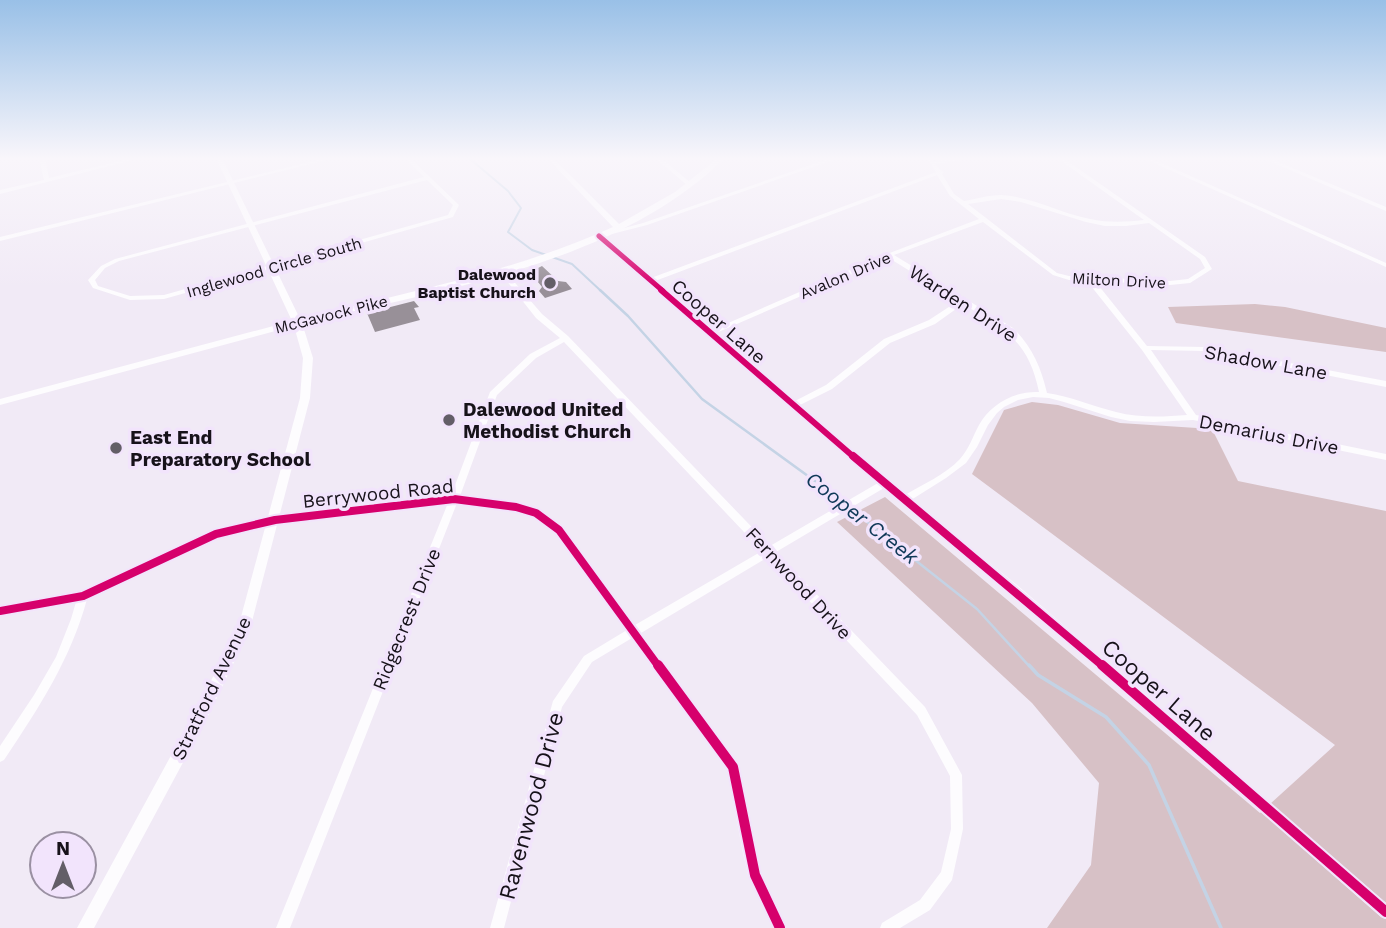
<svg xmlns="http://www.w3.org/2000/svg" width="1386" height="928" viewBox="0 0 1386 928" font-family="'Work Sans',sans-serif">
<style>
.forest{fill:#d7c1c6}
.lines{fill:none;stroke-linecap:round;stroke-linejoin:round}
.stream-far2{stroke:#c4d3e5;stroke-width:2}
.stream-far1{stroke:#c4d3e5;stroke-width:2.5}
.stream{stroke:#c4d3e5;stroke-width:3.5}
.building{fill:#989098}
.minor{fill:#fdfcfe;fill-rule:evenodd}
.tertiary{fill:#fdfcfe;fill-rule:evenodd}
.cycleway-far3-casing{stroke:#f2e4fc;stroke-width:9}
.cycleway-far2-casing{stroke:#f2e4fc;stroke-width:10}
.cycleway-far1-casing{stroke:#f2e4fc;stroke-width:12}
.cycleway-casing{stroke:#f2e4fc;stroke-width:14}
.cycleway-far3{stroke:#d6006c;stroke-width:5}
.cycleway-far2{stroke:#d6006c;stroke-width:6}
.cycleway-far1{stroke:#d6006c;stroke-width:8}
.cycleway{stroke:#d6006c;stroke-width:10}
.poi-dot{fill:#635e67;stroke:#f2e4fc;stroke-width:2.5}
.labels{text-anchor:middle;stroke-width:7;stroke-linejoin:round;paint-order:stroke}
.far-street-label{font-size:16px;fill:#17121a;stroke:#f2e4fc}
.far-poi-label{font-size:16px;font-weight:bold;fill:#17121a;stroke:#f2e4fc;text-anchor:end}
.street-label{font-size:19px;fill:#17121a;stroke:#f2e4fc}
.poi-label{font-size:19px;font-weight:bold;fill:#17121a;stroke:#f2e4fc;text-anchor:start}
.water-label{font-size:21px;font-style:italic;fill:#0f3958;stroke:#f2e4fc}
.near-street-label{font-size:23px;fill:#17121a;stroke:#f2e4fc}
</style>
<rect width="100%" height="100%" fill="#f1eaf6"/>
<path class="forest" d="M1255 304 1285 307 1386 328V352L1176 323 1168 307Z
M1032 402 1058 405 1120 423 1212 429 1238 481 1386 511V928H1047L1091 865 1099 783 1032 703 837 522 885 497 1260 813 1335 745 972 474 1004 410Z"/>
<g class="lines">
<path class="stream-far2" d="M469 158 508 191 521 208 508 232 532 250 572 264 601 291"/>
<path class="stream-far1" d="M600 290 628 316 702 399 819 484 977 609 1030 667"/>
<path class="stream" d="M1029 665 1038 675 1106 717 1149 765 1221 928"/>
</g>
<path class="building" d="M542 266 558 281 566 282 572 289 545 298 539 291 542 287 530 272Z
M414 301 419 307 414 308 420 320 375 332 367 313Z"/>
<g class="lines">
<path class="minor" d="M39 158H45L49 178 132 158H141L0 194V190L44 180Z
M326 158H335L0 241V237Z
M404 158H410L458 204 459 205 453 217 164 299 130 300 93 288 88 280 101 266 115 259 424 177ZM427 180 453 205 448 215 164 295 130 296 98 286 95 280 105 268 119 261Z
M655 158H661L692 184V186H688Z
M831 158H839L647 225 608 235 605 233 643 223Z
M927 158H933L934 161 952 158H965L962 160 936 164 940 170 944 172 942 174 954 194 964 201C976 199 989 195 1001 195 1033 197 1060 213 1090 219 1109 223 1126 222 1144 220L1057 158H1063L1205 257 1212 269 1190 283 1170 285 1095 281 1147 346 1204 347 1386 381V387L1204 351 1151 350 1196 415 1386 454V460L1193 420 1154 422 1130 421 1111 417 1064 402 1049 398 1033 397 1018 400 1004 407 997 413 988 425 977 447 966 463 946 478 911 500 1017 585 1386 903V919L1381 917 1009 591 884 488 776 552 925 707 962 775 963 829 952 880 930 910 900 928H880L882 923 920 900 941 872 951 829 950 776 917 715 768 557 641 633 737 763 755 853 761 874 787 928H773L748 875 743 853 727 769 632 638 592 662 562 707 504 928H490L553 701 584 656 627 630 556 533 533 516 516 511 457 503 290 928H276L448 503 275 524 218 537 87 599C71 659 38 709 4 760L0 762V746L34 695 56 657 71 619 76 602 0 615V607L82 592 216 530 275 516 451 496 490 392 530 354 560 338 536 318 499 271V269H503L542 314 568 336 770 546 878 483 649 283 647 282 646 280 596 236 601 235 651 278 936 172ZM937 175 950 196 979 219 887 254 712 330 655 281ZM1001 199 1021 202 1086 222 1105 226H1126L1149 223 1200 259 1205 268 1188 279 1170 281 1069 276 1057 273 968 204ZM983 222 1053 275 1069 280 1087 281 1142 350 1187 415C1163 417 1139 418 1116 412 1092 406 1070 396 1047 393 1041 367 1032 347 1013 328L894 255ZM889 258 958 301 929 320 884 339 826 385 795 401 716 333ZM963 304C1005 330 1028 339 1039 392 1014 391 991 404 979 425 973 436 969 449 960 459 945 475 923 484 905 495L800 405 832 389 890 343 935 324ZM564 342 762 551 635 625 562 527 536 509 516 503 460 496 497 395 536 358Z
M1143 158H1150L1386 263V267Z
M1262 158H1269L1386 207V211Z"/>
<path class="tertiary" d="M216 158H222L300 319C406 293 513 272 613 227L547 158H553L619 224 675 192 718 158H725C616 264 444 289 302 323L313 358 310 398 250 629 208 716 94 928H77L198 706 238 628 300 398 303 358 294 326 0 405V399L292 321Z"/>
<g class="cycleway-far3-casing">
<path id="cycleway-far3" d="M599 236 663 291"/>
</g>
<g class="cycleway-far2-casing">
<path id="cycleway-far2" d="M661 290 855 458"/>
</g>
<g class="cycleway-far1-casing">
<path id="cycleway-far1" d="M853 456 1104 667
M0 611 83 596 216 534 275 520 454 499 516 507 536 513 559 530 659 667"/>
</g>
<g class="cycleway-casing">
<path id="cycleway" d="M658 665 733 767 755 875 780 928
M1102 665 1386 912"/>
</g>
<use href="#cycleway-far3" class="cycleway-far3"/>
<use href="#cycleway-far2" class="cycleway-far2"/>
<use href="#cycleway-far1" class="cycleway-far1"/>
<use href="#cycleway" class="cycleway"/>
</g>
<linearGradient id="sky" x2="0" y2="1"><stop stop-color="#99c0e7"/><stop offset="0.55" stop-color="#f9f6fb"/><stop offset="1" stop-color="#f9f6fb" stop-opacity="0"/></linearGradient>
<rect width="1386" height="288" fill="url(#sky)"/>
<g class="poi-dot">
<circle cx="550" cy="283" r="7"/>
<circle cx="449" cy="420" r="7"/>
<circle cx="116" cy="448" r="7"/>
</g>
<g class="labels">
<g class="far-street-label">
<text transform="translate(274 267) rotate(-16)" y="6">Inglewood Circle South</text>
<text transform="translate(845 275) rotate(-23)" y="6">Avalon Drive</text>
<text transform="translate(1119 280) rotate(3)" y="6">Milton Drive</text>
<text transform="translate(331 314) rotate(-14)" y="6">McGavock Pike</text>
</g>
<g class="far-poi-label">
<text x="536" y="280">Dalewood<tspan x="536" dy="18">Baptist Church</tspan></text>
</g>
<g class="street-label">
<text transform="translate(963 303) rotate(33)" y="7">Warden Drive</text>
<text transform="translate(719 321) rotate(41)" y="7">Cooper Lane</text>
<text transform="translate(1266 362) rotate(10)" y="7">Shadow Lane</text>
<text transform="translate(1269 434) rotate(11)" y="7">Demarius Drive</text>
<text transform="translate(378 493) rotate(-6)" y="7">Berrywood Road</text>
<text transform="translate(799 583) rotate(47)" y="7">Fernwood Drive</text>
<text transform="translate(406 619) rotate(-68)" y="7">Ridgecrest Drive</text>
<text transform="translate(211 688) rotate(-64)" y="7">Stratford Avenue</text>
</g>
<g class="poi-label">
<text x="463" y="416">Dalewood United<tspan x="463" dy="22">Methodist Church</tspan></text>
<text x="130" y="444">East End<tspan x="130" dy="22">Preparatory School</tspan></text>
</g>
<g class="water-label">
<text transform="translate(862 518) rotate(38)" y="7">Cooper Creek</text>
</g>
<g class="near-street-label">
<text transform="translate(1159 690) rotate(41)" y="8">Cooper Lane</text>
<text transform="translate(531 806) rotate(-75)" y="8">Ravenwood Drive</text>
</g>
</g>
<g transform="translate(63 865)"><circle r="33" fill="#f2e4fc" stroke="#9a90a2" stroke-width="2"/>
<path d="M0-5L12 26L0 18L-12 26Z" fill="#635e67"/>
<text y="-10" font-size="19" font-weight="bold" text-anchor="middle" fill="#17121a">N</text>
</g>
</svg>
